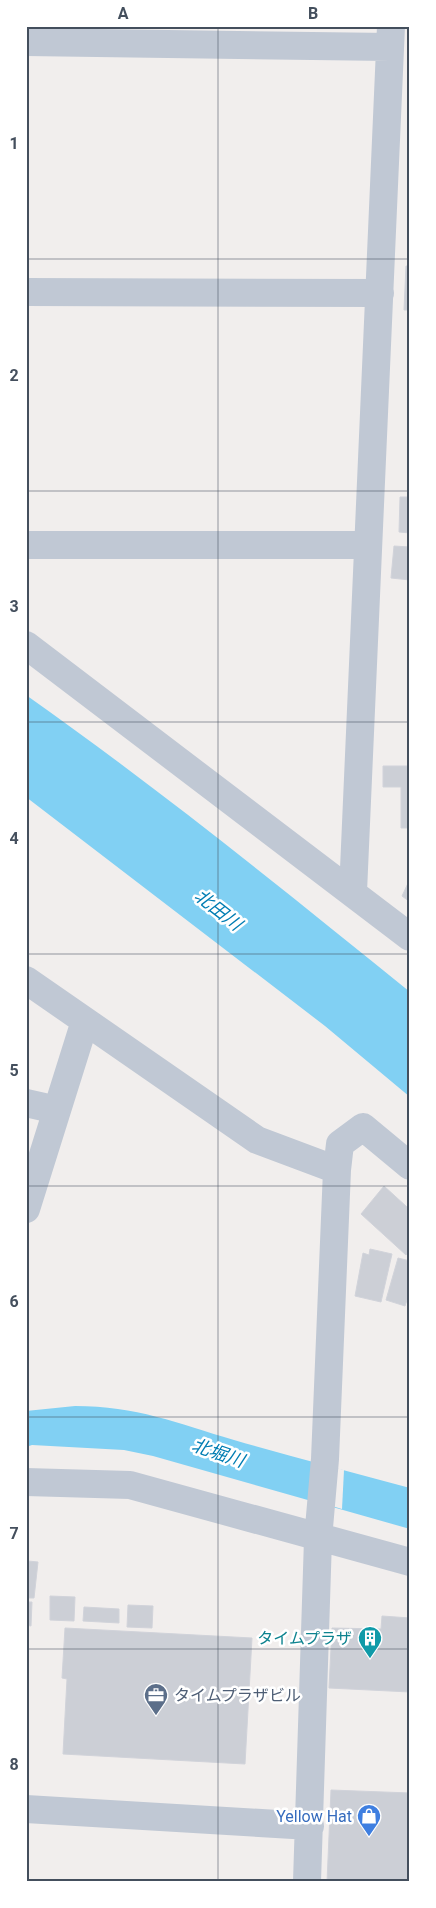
<svg xmlns="http://www.w3.org/2000/svg" width="436" height="1908" viewBox="0 0 436 1908" font-family="Roboto,'Noto Sans JP',sans-serif">
<style>
.water{fill:#81d0f3}
.pier{fill:#f1eeed}
.building{fill:#cccfd6;stroke:#d1d3da}
.lines{fill:none;stroke-linecap:round;stroke-linejoin:round}
.minor{stroke:#c0c8d4;stroke-width:28}
.grid{fill:none;stroke:#444f5d;stroke-width:1;stroke-opacity:0.55}
.labels{text-anchor:middle;stroke-width:5;stroke-linejoin:round;paint-order:stroke}
.culture-label{font-size:16px;fill:#0d838f;stroke:#fff;text-anchor:end}
.service-label{font-size:16px;fill:#4e5e75;stroke:#fff;text-anchor:start}
.shop-label{font-size:16px;fill:#366cbe;stroke:#fff;text-anchor:end}
.water-label{font-size:18px;font-style:italic;fill:#017db3;stroke:#fff}
.neatline{fill:none;stroke:#444f5d;stroke-width:2}
.grid-label{font-size:16px;text-anchor:middle;font-weight:bold;fill:#444f5d}
</style>
<rect width="100%" height="100%" fill="#f1eeed"/>
<path class="water" d="M26 695C158 788 284 890 410 992V1097L325 1026 26 797Z
M75 1406C137 1406 176 1423 234 1440 292 1457 351 1472 410 1488V1529L153 1456 124 1450 32 1445 26 1447V1411Z"/>
<path class="pier" d="M315 1462 344 1470 342 1509 312 1500Z"/>
<path class="building" d="M406 266H410V310H404Z
M400 497H410V533L399 532Z
M394 546 410 547V580L391 578Z
M383 766H410V828H401V787H383Z
M410 879V902L402 896Z
M384 1186 407 1207 410 1204V1250L406 1255 361 1214Z
M370 1249 392 1254 381 1302 355 1296 363 1253 369 1255Z
M398 1258 410 1261V1291L405 1306 386 1300Z
M28 1561 38 1562 34 1598H26Z
M50 1596 75 1597 74 1621 50 1620Z
M26 1602H32L31 1626 26 1625Z
M128 1605 153 1606 152 1628 127 1627Z
M84 1607 119 1609V1623L83 1621Z
M382 1616 410 1618V1692L329 1688 332 1628 381 1629Z
M65 1628 252 1638 245 1764 63 1754 67 1679 62 1678Z
M331 1790 410 1793V1882H327Z"/>
<g class="lines">
<path class="minor" d="M26 42 390 47
M26 292 380 293
M26 545H367
M26 645 410 937
M353 892 391 26
M26 980 257 1140 337 1170 325 1459 318 1539 307 1882
M26 1103 57 1110
M337 1170 340 1144 363 1127 410 1166
M26 1209 85 1021
M26 1482 130 1485 410 1562
M26 1809 310 1826"/>
</g>
<path class="grid" d="M218 26V1882M26 259H410M26 491H410M26 722H410M26 954H410M26 1186H410M26 1417H410M26 1649H410"/>
<defs>
<g id="building-pin" transform="scale(1.25)"><path d="M0 17L-7.5 6A9.5 9.5 0 1 1 7.5 6Z" fill="#0f9aa8" stroke="#fff"/><path d="M-4-6H4V6H1V3H-1V6H-4ZM-2.5-4.3h1.7v1.8h-1.7ZM.8-4.3h1.7v1.8H.8ZM-2.5-1h1.7V.8h-1.7ZM.8-1h1.7V.8H.8Z" fill="#fff"/></g>
<g id="office-pin" transform="scale(1.25)"><path d="M0 17L-7.5 6A9.5 9.5 0 1 1 7.5 6Z" fill="#5c6f8a" stroke="#fff"/><path d="M-6-3h4V-5.5h4V-3h4V5H-6ZM-1-4.5V-3h2v-1.5ZM-6 0V1H6V0Z" fill="#fff"/></g>
<g id="shop-pin" transform="scale(1.25)"><path d="M0 17L-7.5 6A9.5 9.5 0 1 1 7.5 6Z" fill="#3f7fe0" stroke="#fff"/><path d="M-5-2.5h2.3a2.7 3.5 0 0 1 5.4 0H5L5.5 6h-11ZM-1.5-2.5h3a1.5 2.3 0 0 0-3 0Z" fill="#fff"/></g>
</defs>
<g fill-rule="evenodd">
<use href="#building-pin" x="370" y="1638"/>
<use href="#office-pin" x="156" y="1695"/>
<use href="#shop-pin" x="369" y="1816"/>
</g>
<g class="labels">
<g class="culture-label">
<text x="352" y="1644">タイムプラザ</text>
</g>
<g class="service-label">
<text x="174" y="1701">タイムプラザビル</text>
</g>
<g class="shop-label">
<text x="352" y="1822">Yellow Hat</text>
</g>
<g class="water-label">
<text transform="translate(218 910) rotate(38)" y="6">北田川</text>
<text transform="translate(218 1453) rotate(19)" y="6">北堀川</text>
</g>
</g>
<rect width="436" height="1908" fill="none" stroke="#ffffff" stroke-width="55"/>
<rect x="28" y="28" width="380" height="1852" class="neatline"/>
<g class="grid-label">
<text x="123" y="19">A</text>
<text x="313" y="19">B</text>
<text x="14" y="149">1</text>
<text x="14" y="381">2</text>
<text x="14" y="612">3</text>
<text x="14" y="844">4</text>
<text x="14" y="1076">5</text>
<text x="14" y="1307">6</text>
<text x="14" y="1539">7</text>
<text x="14" y="1770">8</text>
</g>
</svg>
